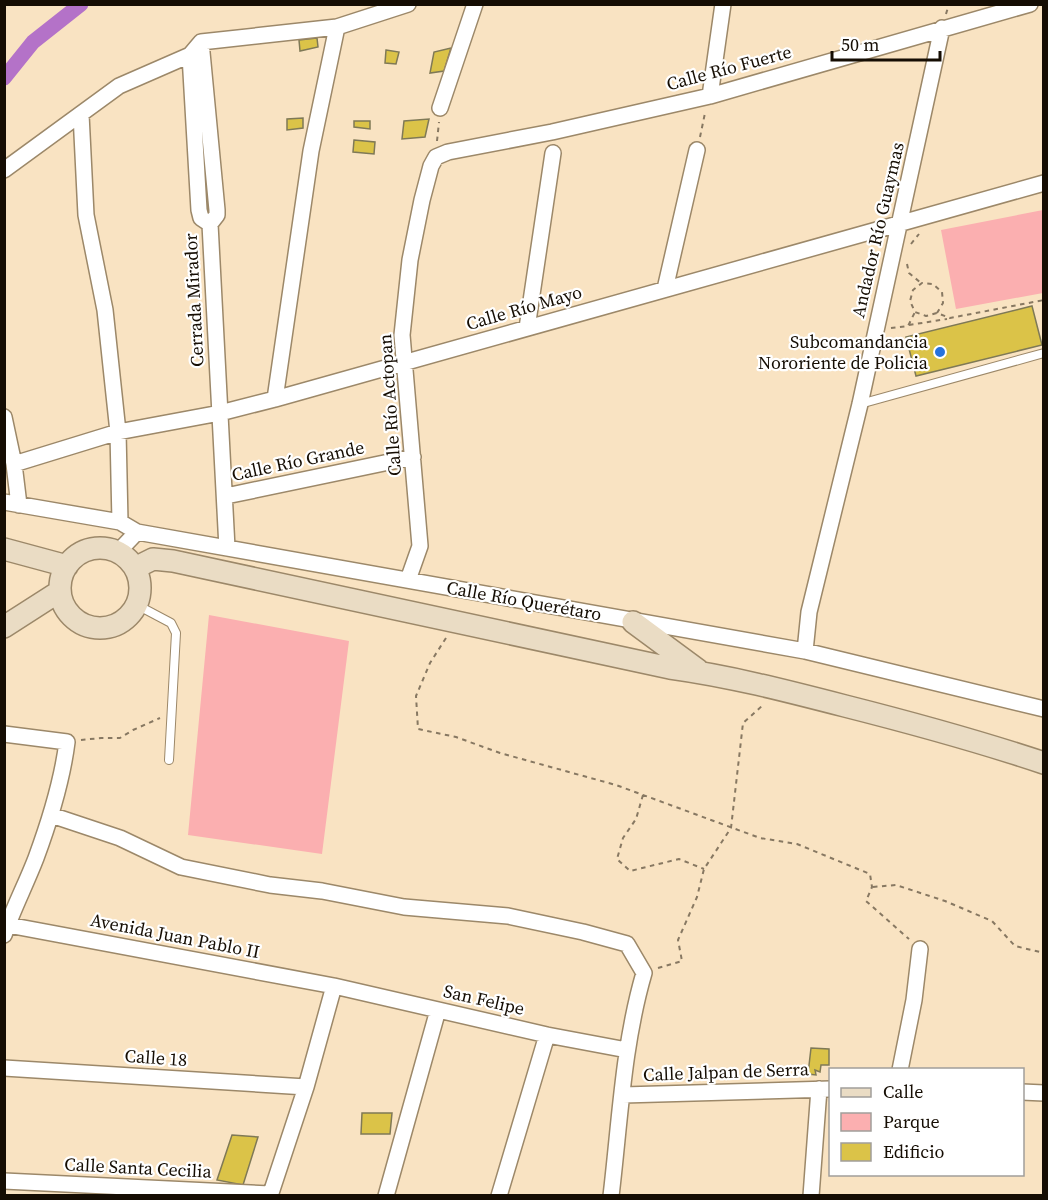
<svg xmlns="http://www.w3.org/2000/svg" width="1048" height="1200" viewBox="0 0 1048 1200" font-family="'Source Serif 4',serif">
<style>
.green{fill:#fbafb0}
.lines{fill:none;stroke-linecap:round;stroke-linejoin:round}
.canal{stroke:#b472c8;stroke-width:15}
.building{fill:#dbc348;stroke:#7f7956;stroke-width:1.5}
.lane-casing{stroke:#9c8869;stroke-width:10}
.street-casing{stroke:#9c8869;stroke-width:18}
.secondary-casing{stroke:#9c8869;stroke-width:24}
.path{stroke:#877862;stroke-width:2;stroke-dasharray:4.5 4.5;stroke-linecap:butt}
.lane{stroke:#fff;stroke-width:8}
.street{stroke:#fff;stroke-width:15}
.secondary{stroke:#eadcc4;stroke-width:21}
.poi-dot{fill:#2772de;stroke:#fff;stroke-width:2}
.labels{text-anchor:middle;stroke-width:4.5;stroke-linejoin:round;paint-order:stroke}
.street-label{font-size:18px;fill:#150d03;stroke:#fff}
.poi-label{font-size:18px;fill:#150d03;stroke:#fff;text-anchor:end}
</style>
<rect width="100%" height="100%" fill="#f9e3c2"/>
<path class="green" d="M1043 210V293L956 309 941 230Z
M209 615 349 641 322 854 188 835Z"/>
<g class="lines">
<path class="canal" d="M4 78 33 42 81 4"/>
</g>
<path class="building" d="M317 38 318 47 300 51 299 40Z
M451 48 444 71 430 73 434 52Z
M386 50 399 52 396 64 385 63Z
M303 118V128L287 130V119Z
M429 119 425 137 402 139 404 121Z
M354 121H370V129L354 127Z
M354 140 375 142 374 154 353 152Z
M1032 306 1042 345 916 376 906 337Z
M811 1048 829 1049V1065H821L820 1072 815 1070 816 1075 808 1074Z
M362 1113H392L390 1134H361Z
M232 1135 258 1137 243 1185 217 1180Z"/>
<g class="lines">
<g class="lane-casing">
<path id="lane" d="M860 404 1044 353
M137 605 171 623 176 633 169 760"/>
</g>
<g class="street-casing">
<path id="street" d="M201 42 217 210V215L210 224
M190 55 199 210 201 218 210 224 227 548
M710 96 723 4
M440 108 475 4
M81 114 86 215 105 310 118 432 120 522
M4 170 119 86 190 55 201 42 337 27 408 4
M665 289 697 150
M527 328 553 153
M275 399 311 151 337 27
M4 417 14 464 19 505
M14 464 118 432 220 413 275 399 1044 183
M226 496 413 457
M4 502 120 522 137 532 805 651 1044 709
M118 552 137 532
M408 580 420 546 402 335 410 260 422 200 431 166 436 157 448 152 552 132 710 96 1030 4
M805 651 809 612 860 404 942 28
M4 734 67 742C62 782 50 820 36 858 26 884 13 909 4 935
M51 815 120 838 181 867 270 885 322 891 404 907 508 916 583 932 627 944 644 973C623 1045 620 1121 611 1196
M8 925 334 986 547 1035 627 1050
M4 1068 306 1087
M900 1070 914 1000 920 949
M1022 1092 1044 1093
M623 1095 830 1089
M4 1181 270 1194
M270 1196 306 1087 334 986
M386 1196 438 1010
M499 1196 547 1035
M811 1196 819 1089"/>
</g>
<g class="secondary-casing">
<path id="secondary" d="M60 588a40 40 0 1 1 80 0a40 40 0 1 1-80 0Z
M4 549 67 566
M135 568 153 559 173 561 670 668C729 676 787 691 845 706 912 723 978 741 1044 763
M633 622 698 670
M4 627 60 591"/>
</g>
<path class="path" d="M946 14 949 4
M700 137 705 113
M437 141 439 122
M911 244 919 234
M907 264 909 273 921 283
M937 313 943 303 942 292 933 284 922 283 913 290 910 301 915 312 926 316 937 313 950 318 1044 300
M909 325 947 319
M891 328 908 326 915 312
M446 638 430 663 416 696 418 729 456 737 500 753 616 785 760 838 797 844 870 874 872 887 866 901 909 939
M81 740 101 738H120L133 730 160 718
M643 795 636 819 623 838 617 859 630 871 679 859 704 869
M873 887 896 885 945 901 992 921 1015 946 1044 953
M658 968 682 961 678 940 697 897 704 869 731 828 743 723 763 705"/>
<use href="#lane" class="lane"/>
<use href="#street" class="street"/>
<use href="#secondary" class="secondary"/>
</g>
<circle class="poi-dot" cx="940" cy="352" r="6"/>
<g class="labels">
<g class="street-label">
<text transform="translate(729 68) rotate(-15)" y="6">Calle Río Fuerte</text>
<text transform="translate(878 230) rotate(-77)" y="6">Andador Río Guaymas</text>
<text transform="translate(194 300) rotate(-93)" y="6">Cerrada Mirador</text>
<text transform="translate(524 308) rotate(-16)" y="6">Calle Río Mayo</text>
<text transform="translate(390 405) rotate(-94)" y="6">Calle Río Actopan</text>
<text transform="translate(298 461) rotate(-12)" y="6">Calle Río Grande</text>
<text transform="translate(524 601) rotate(10)" y="6">Calle Río Querétaro</text>
<text transform="translate(175 936) rotate(11)" y="6">Avenida Juan Pablo II</text>
<text transform="translate(484 1000) rotate(13)" y="6">San Felipe</text>
<text transform="translate(156 1058) rotate(4)" y="6">Calle 18</text>
<text transform="translate(726 1072) rotate(-2)" y="6">Calle Jalpan de Serra</text>
<text transform="translate(138 1168) rotate(3)" y="6">Calle Santa Cecilia</text>
</g>
<g class="poi-label">
<text x="928" y="348">Subcomandancia<tspan x="928" dy="21">Nororiente de Policia</tspan></text>
</g>
</g>
<rect width="1048" height="1200" fill="none" stroke="#150d03" stroke-width="12"/>
<rect x="829" y="1068" width="195" height="108" fill="#ffffff" stroke="#a19e9a" stroke-width="1.5"/>
<rect x="841" y="1088" width="30" height="9" fill="#eadcc4" stroke="#a19e9a" stroke-width="1.5"/>
<text x="883" y="1098" font-size="18" fill="#150d03">Calle</text>
<rect x="841" y="1113" width="30" height="18" fill="#fbafb0" stroke="#a19e9a" stroke-width="1.5"/>
<text x="883" y="1128" font-size="18" fill="#150d03">Parque</text>
<rect x="841" y="1143" width="30" height="18" fill="#dbc348" stroke="#a19e9a" stroke-width="1.5"/>
<text x="883" y="1158" font-size="18" fill="#150d03">Edificio</text>
<path d="M832 51v9h108v-9" fill="none" stroke="#150d03" stroke-width="3"/>
<text x="841" y="51" font-size="18" fill="#150d03" stroke="#ffffff" stroke-width="4.5" paint-order="stroke">50 m</text>
</svg>
